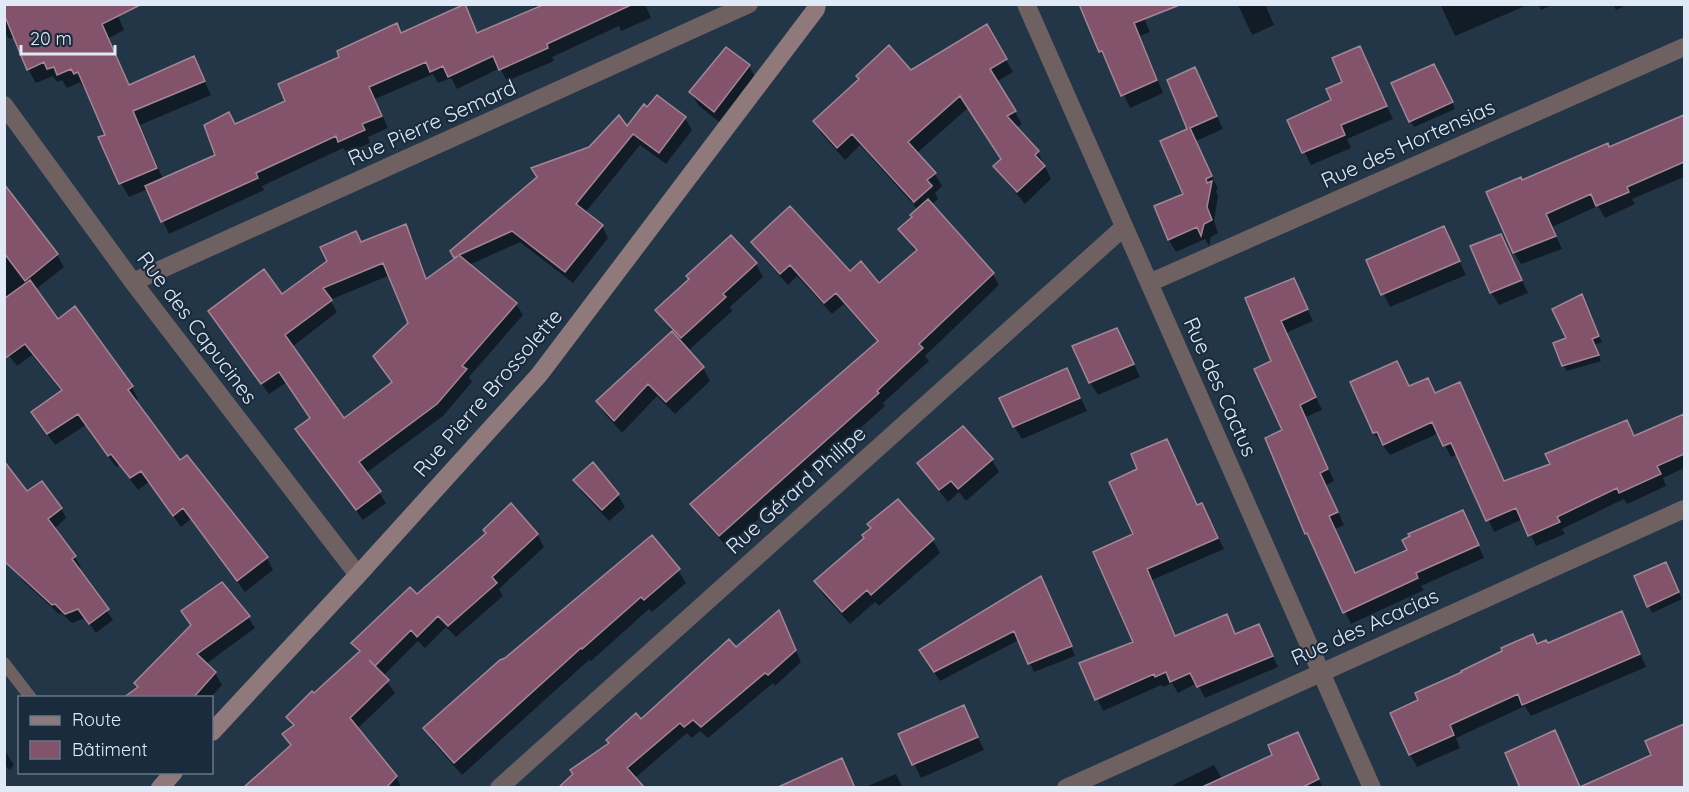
<svg xmlns="http://www.w3.org/2000/svg" width="1689" height="792" viewBox="0 0 1689 792" font-family="Quicksand,sans-serif">
<style>
.shadow{fill:#0007;fill-rule:evenodd}
.building{fill:#83526b;stroke:#a38694;stroke-width:1.5;fill-rule:evenodd}
.lines{fill:none;stroke-linecap:round;stroke-linejoin:round}
.lane{stroke:#6f6162;stroke-width:12}
.street{stroke:#6f6162;stroke-width:18}
.secondary{stroke:#8f797b;stroke-width:18}
.labels{text-anchor:middle;stroke-width:4.5;stroke-linejoin:round;paint-order:stroke}
.street-label{font-size:21px;fill:#dfeaf6;stroke:#192b3d}
</style>
<rect width="100%" height="100%" fill="#233648"/>
<path class="shadow" d="M4 4H113L124 30 109 38 130 86 193 58 211 95 140 125 163 179 217 156 235 125 287 102 402 34 471 18 478 35 536 11 533 4H645L651 18 621 31 619 26 552 57 554 61 507 81 500 68 457 89 451 78 438 83 433 74 375 99 388 128 368 137 370 143 347 153 343 148 262 186 264 190 169 234 148 189 129 197 121 183 100 138 107 135 85 86 83 87 80 82 67 88 62 80 57 82 53 76 36 83 28 69 15 36 9 39 4 31Z
M1138 4 1150 32 1140 36 1163 93 1130 108 1109 63 1108 64 1100 52Z
M1265 4 1274 25 1252 35 1238 5Z
M1440 4H1530L1455 36Z
M1538 4H1554L1541 10Z
M1613 4H1629L1616 10Z
M986 26 1013 72 996 82 1022 124 1016 128 1038 152 1051 179 1025 204 1003 178 995 166 1003 159 968 108 917 153 935 174 942 186 935 193 938 199 931 205 992 273 999 285 925 356 929 361 883 403 885 406 727 547 699 516 692 504 878 343 844 304 832 314 797 276 788 285 760 254 753 242 850 273 878 285 916 252 900 229 913 218 918 210 913 204 933 187V183L911 202 860 145 845 160 822 134 814 121 910 71Z
M1360 48 1393 119 1347 139 1351 148 1311 165 1289 121 1333 101 1344 83Z
M749 66 756 79 722 124 699 106 691 93Z
M1195 69 1223 129 1196 141 1218 189 1216 191 1218 196 1214 221 1218 233 1211 237 1209 246 1205 239 1176 252 1169 240 1185 194Z
M1437 72 1455 109 1414 127 1410 121Z
M657 97 685 118 692 130 666 164 640 145 585 213 602 226 608 238 573 283 520 242 469 265 516 304 523 315 469 377 472 382 443 416 366 473 386 503 363 520 297 430 311 419 287 382 269 394 210 312 282 296 362 244 405 226 412 237 427 280 456 259 452 251 590 148 628 128ZM390 275 410 323 374 356 393 384 344 420 292 347 337 312 330 300Z
M1684 116V177L1632 199 1635 204 1605 218 1598 206 1552 227 1562 249 1521 264 1514 252 1522 182 1609 148Z
M4 187 57 255 64 267 35 290 58 321 132 387 138 399 135 401 180 462 187 457 267 558 273 570 245 592 191 519 181 527 149 482 138 490 119 465 116 467 86 425 55 445 40 424 62 392 32 355 17 366 4 349Z
M1444 228 1466 275 1390 307 1368 261Z
M1501 236 1528 293 1499 305 1491 292Z
M756 264 763 277 730 307 732 311 688 351 703 368 710 381 675 414 657 396 622 433 605 414 597 401 673 332 657 310Z
M1294 280 1313 321 1286 333 1322 410 1306 417 1334 481 1326 485 1344 525 1335 529 1355 574 1469 524 1484 558 1421 586 1424 590 1351 624 1307 534 1267 439 1284 431 1273 362 1247 299Z
M1584 302 1602 342 1594 345 1601 361 1567 371 1563 365 1568 339Z
M1117 329 1140 377 1098 395 1090 382Z
M1067 370 1087 411 1022 439 1014 426Z
M1352 383 1409 388 1435 394 1466 395 1505 483 1552 465 1626 422 1635 437 1684 416V468L1663 478 1666 486 1627 504 1624 499 1562 529 1565 534 1536 546 1523 519 1494 532 1458 454 1451 457 1439 433 1390 455 1374 433Z
M963 428 992 460 999 472 966 501 959 492 948 502 927 476 919 463Z
M593 464 618 495 625 507 609 521 582 492 575 480Z
M27 493 61 508 66 518 54 529 75 557 81 567 77 569 113 620 96 633 85 618 72 623 61 613 59 614 23 581 4 557Z
M898 501 933 540 940 553 879 606 875 602 850 624 823 594 815 581 865 538Z
M1202 505 1224 549 1152 580 1176 638 1226 616 1236 635 1258 625 1278 667 1205 698 1197 683 1178 693 1172 683 1163 687 1161 685 1103 711 1081 664 1135 642 1095 552Z
M537 534 544 547 499 589 503 596 456 637 446 627 425 648 418 641 383 676 395 693 357 729 396 777 402 788H245L291 747 284 735 293 727 288 718 360 654 353 643 417 596Z
M678 570 686 583 652 612 649 609 591 661 589 660 462 775 432 741 425 729Z
M1669 570 1682 599 1652 613 1636 577Z
M1045 586 1075 656 1034 672 1019 640 940 681 926 660Z
M248 617 255 628 206 664 215 673 222 685 210 698H145L192 626Z
M785 624 801 662 775 686 773 683 708 738 700 731 692 738 687 733 635 778 560 788 640 721 735 649Z
M1628 626 1646 667 1531 716 1525 706 1456 738 1460 748 1417 767 1410 754 1547 645Z
M963 707 984 750 921 778 900 734Z
M1684 725V788H1581L1653 756 1647 742Z
M1298 734 1323 788H1167L1214 765 1222 779 1274 756Z
M4 749 14 765 10 770 4 765Z
M896 774 903 788H863Z"/>
<path class="building" d="M4 4H142L102 24 129 85 194 56 205 81 133 111 157 168 119 184 98 137 105 135 78 72 74 74 71 69 57 75 54 67 47 69 44 62 27 70 4 14Z
M465 4 477 33 545 4H633L547 44 548 48 499 70 493 56 448 77 443 66 430 72 426 62 369 87 382 116 362 124 365 130 338 142 336 136 256 173 258 178 161 222 145 186 215 155 204 125 229 112 235 124 285 101 278 84 339 57 337 51 397 23 401 33Z
M1079 4H1176L1177 6 1134 23 1157 80 1121 96 1102 51 1099 52Z
M987 24 1007 59 990 69 1016 111 1007 116 1039 151 1035 155 1045 166 1017 192 993 166 1001 159 960 96 908 142 936 173 927 180 932 186 914 202 852 134 837 148 813 121 859 79 856 76 889 45 911 70Z
M1360 46 1387 106 1341 125 1345 135 1302 153 1287 120 1331 100 1326 89 1342 82 1332 58Z
M726 47 750 65 714 112 689 92Z
M1434 64 1453 102 1409 122 1391 83Z
M1195 67 1217 116 1190 128 1212 176 1206 179 1207 183 1212 181 1207 207 1212 220 1204 224 1201 236 1197 227 1168 240 1154 206 1183 194 1160 141 1187 129 1167 80Z
M657 95 686 117 659 153 633 134 576 204 603 225 565 272 512 231 459 255 517 303 462 366 467 369 437 404 359 462 381 491 356 510 295 429 310 418 279 372 261 384 208 311 264 269 282 294 327 261 320 247 356 231 361 242 406 224 426 279 458 256 454 258 450 251 537 177 531 168 589 147 619 115 627 126 644 104 647 107ZM383 263 408 323 373 356 392 382 344 418 285 335 332 300 323 288Z
M1684 115V162L1627 187 1629 192 1596 206 1591 194 1546 214 1556 236 1513 253 1486 192 1521 177 1522 180 1608 143 1609 147Z
M4 184 58 254 25 281 4 253Z
M928 199 994 273 919 344 923 348 877 391 879 393 719 536 690 504 878 341 836 293 824 303 790 265 780 274 751 242 790 206 850 271 861 261 879 283 917 250 898 229 912 217 910 215Z
M1444 226 1460 261 1381 295 1366 260Z
M1501 234 1522 280 1490 293 1470 246Z
M731 235 757 263 723 294 726 297 681 338 655 310 689 279 686 276Z
M1294 278 1308 309 1281 321 1316 397 1300 405 1328 469 1320 473 1338 512 1329 516 1355 573 1407 550 1402 540 1410 536 1408 534 1463 510 1479 545 1416 573 1418 578 1343 613 1307 533 1305 534 1265 438 1282 430 1254 369 1271 361 1245 298Z
M30 280 58 319 75 306 133 386 128 390 180 460 187 455 268 557 237 581 183 508 173 516 141 471 130 478 111 454 108 456 78 414 47 434 31 412 62 390 25 344 4 359V299Z
M1582 294 1599 336 1592 339 1599 355 1562 366 1553 343 1566 338 1552 309Z
M1117 328 1134 364 1089 383 1072 346Z
M672 331 704 367 666 402 648 384 614 421 596 401Z
M1397 361 1409 386 1428 378 1435 393 1460 382 1504 481 1550 464 1545 454 1627 420 1634 436 1684 414V454L1657 466 1661 474 1619 493 1617 488 1557 517 1560 522 1528 536 1516 508 1486 521 1451 443 1443 446 1432 422 1383 445 1377 432 1373 433 1350 382Z
M1067 368 1080 398 1013 427 999 398Z
M963 426 993 459 958 489 951 481 939 490 917 463Z
M1167 439 1197 505 1202 503 1218 538 1147 569 1175 636 1227 614 1235 634 1259 624 1273 656 1197 687 1190 673 1170 682 1166 672 1155 677 1154 674 1095 700 1079 663 1133 642 1093 552 1133 534 1109 482 1137 469 1131 454Z
M4 461 27 491 42 481 62 508 48 519 76 556 72 559 109 609 89 624 78 609 65 614 55 604 52 605 4 561Z
M593 462 619 494 602 510 573 480Z
M898 499 934 539 871 595 867 590 842 612 814 581 864 538 862 535 871 528 867 524Z
M511 503 538 534 492 577 497 583 448 626 438 616 417 637 411 630 375 666 369 660 389 680 350 718 397 776 386 788H243L291 745 282 734 294 725 286 717 312 691 314 693 360 651 351 643 410 587 417 594 486 533 483 530Z
M652 535 680 569 644 600 641 597 582 649 581 648 454 763 423 728 500 660 505 658Z
M1666 562 1679 592 1647 607 1634 576Z
M1041 576 1072 646 1028 664 1014 631 934 672 919 650Z
M222 582 250 616 197 654 216 672 193 698H123L138 687 134 683 191 625 181 611Z
M779 610 796 650 768 675 765 673 701 727 693 720 684 727 680 723 627 768 645 788H558L573 774 570 770 609 743 606 740 636 713 641 719 729 639 736 647Z
M1622 611 1640 654 1522 705 1518 694 1450 725 1454 735 1409 755 1390 713 1418 700 1415 693 1462 672 1461 671 1502 651 1501 648 1533 634 1537 644 1546 640 1548 643Z
M964 705 978 737 912 765 898 734Z
M1684 724V788H1520L1505 753 1555 730 1580 787 1651 755 1645 741Z
M1298 732 1319 779 1301 788H1200L1272 755 1268 745Z
M842 758 855 788H776Z"/>
<g class="lines">
<path class="lane" d="M4 663 31 698"/>
<path class="street" d="M1026 4 1372 788
M4 105 133 282 358 575
M133 282 749 4
M1149 283 1684 47
M499 788 1124 227
M1066 788 1684 509"/>
<path class="secondary" d="M212 732 358 575 539 375 816 9 817 4
M160 788 174 772"/>
</g>
<g class="labels">
<g class="street-label">
<text transform="translate(432 123) rotate(-24)" y="7">Rue Pierre Semard</text>
<text transform="translate(1408 144) rotate(-24)" y="7">Rue des Hortensias</text>
<text transform="translate(197 328) rotate(53)" y="7">Rue des Capucines</text>
<text transform="translate(1220 387) rotate(66)" y="7">Rue des Cactus</text>
<text transform="translate(488 393) rotate(-49)" y="7">Rue Pierre Brossolette</text>
<text transform="translate(796 490) rotate(-42)" y="7">Rue Gérard Philipe</text>
<text transform="translate(1365 627) rotate(-24)" y="7">Rue des Acacias</text>
</g>
</g>
<rect width="1689" height="792" fill="none" stroke="#dfeaf6" stroke-width="12"/>
<rect x="18" y="696" width="195" height="78" fill="#192b3d" stroke="#687787" stroke-width="1.5"/>
<rect x="30" y="716" width="30" height="9" fill="#8f797b" stroke="#687787" stroke-width="1.5"/>
<text x="72" y="726" font-size="18" fill="#dfeaf6">Route</text>
<rect x="30" y="741" width="30" height="18" fill="#83526b" stroke="#687787" stroke-width="1.5"/>
<text x="72" y="756" font-size="18" fill="#dfeaf6">Bâtiment</text>
<path d="M21 45v9h94v-9" fill="none" stroke="#dfeaf6" stroke-width="3"/>
<text x="30" y="45" font-size="18" fill="#dfeaf6" stroke="#192b3d" stroke-width="4.5" paint-order="stroke">20 m</text>
</svg>
